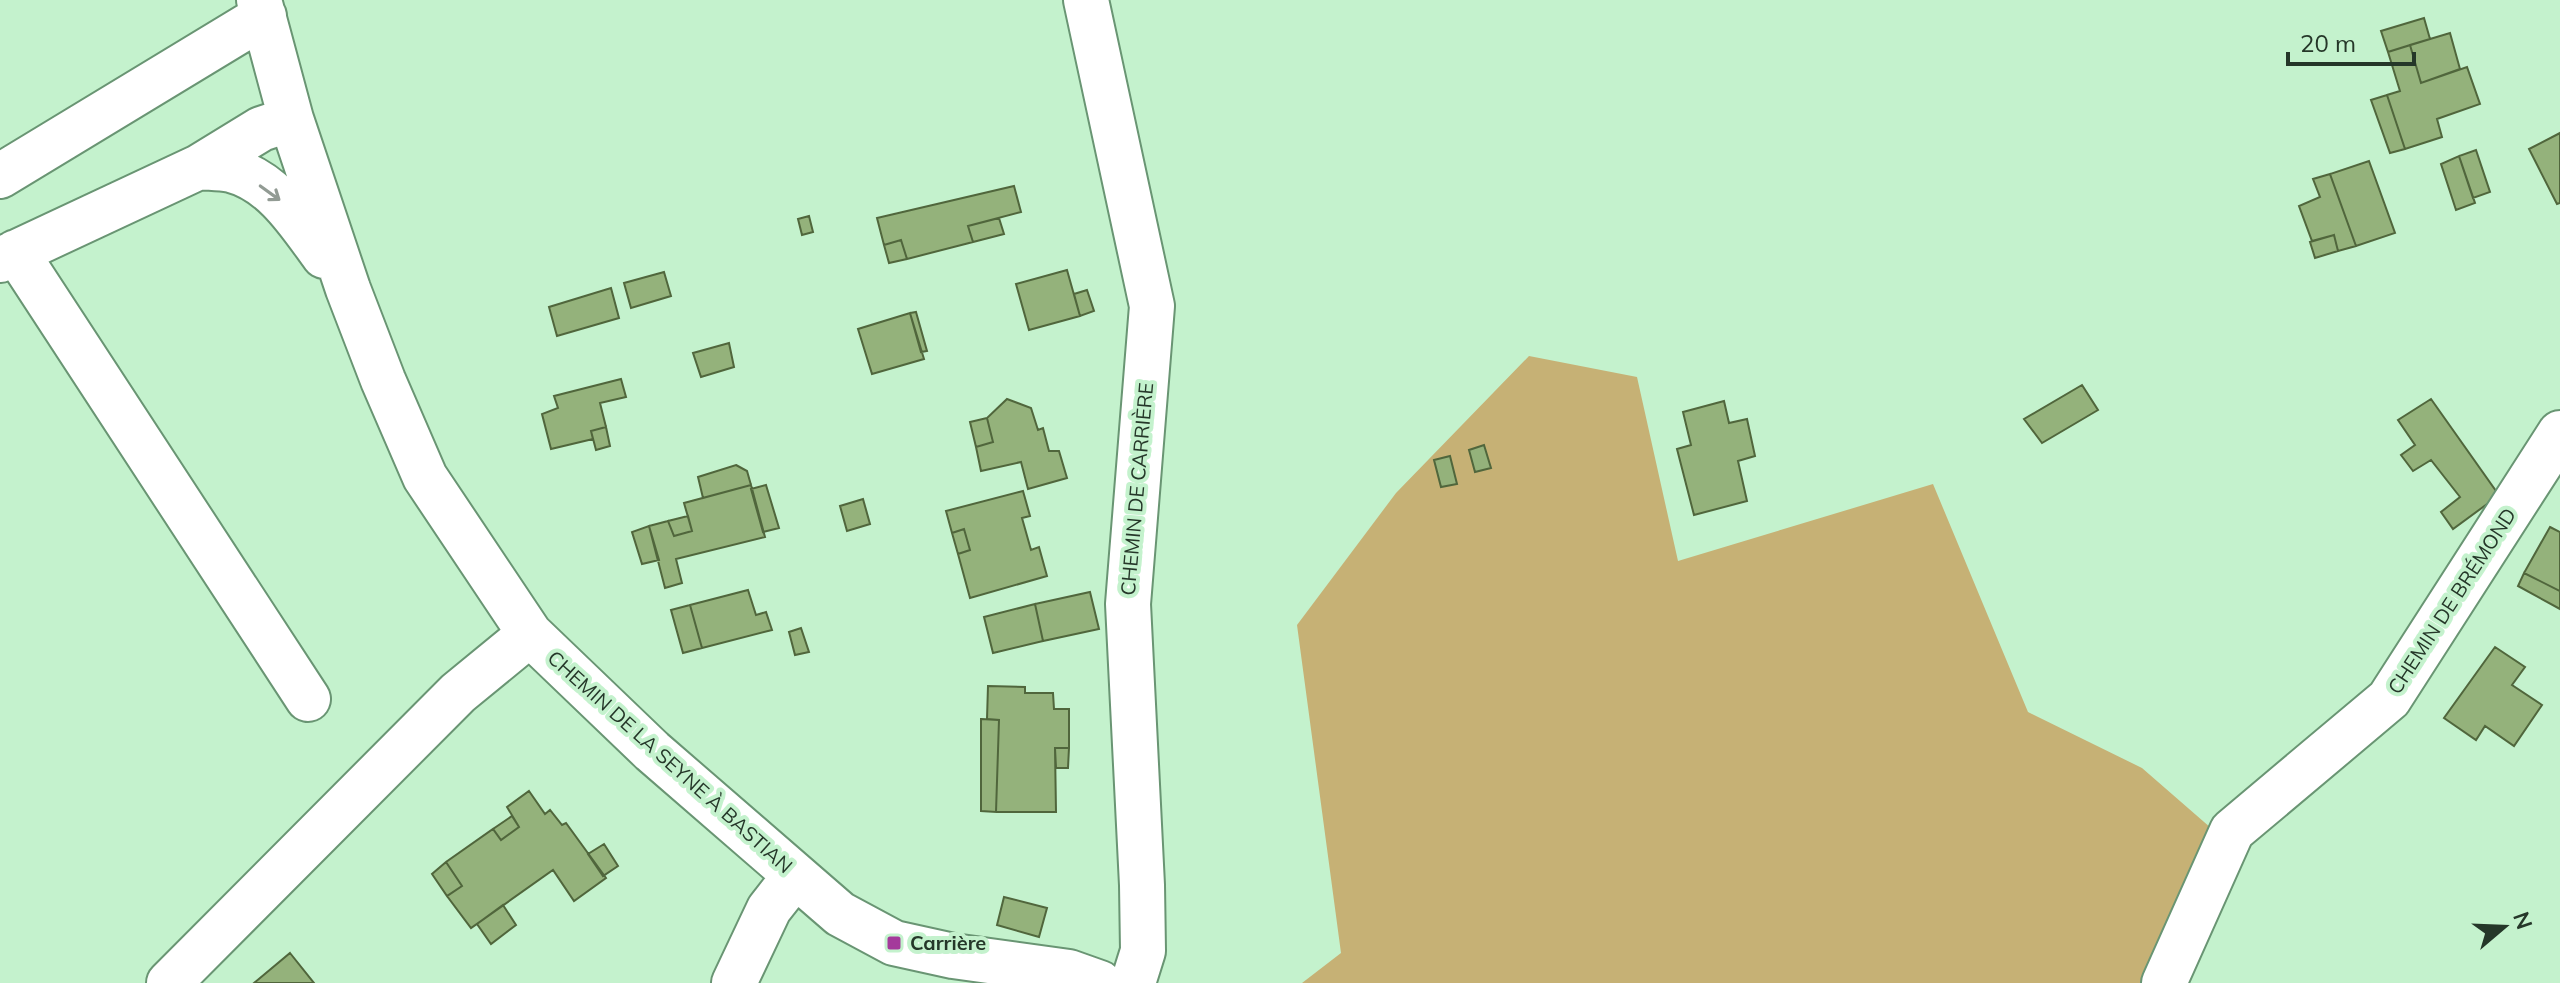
<svg xmlns="http://www.w3.org/2000/svg" width="2560" height="983" viewBox="0 0 2560 983" font-family="Mulish,sans-serif">
<style>
.forest{fill:#c6b175}
.building{fill:#94b27b;stroke:#50663c;stroke-width:2}
.lines{fill:none;stroke-linecap:round;stroke-linejoin:round}
.minor-casing{stroke:#699573;stroke-width:48}
.minor{stroke:#fff;stroke-width:44}
.oneway{stroke:#929b94}
.poi-dot{fill:#a43a9b;stroke:#c4f2cd;stroke-width:3}
.labels{text-anchor:middle;stroke-width:8;stroke-linejoin:round;paint-order:stroke}
.street-label{font-size:20px;fill:#253729;stroke:#c4f2cd}
.poi-label{font-size:20px;font-weight:bold;fill:#253729;stroke:#c4f2cd;text-anchor:start}
</style>
<rect width="100%" height="100%" fill="#c4f2cd"/>
<path class="forest" d="M1529 356 1637 377 1678 561 1933 484 2028 712 2142 768 2219 835 2151 983H1302L1341 953 1297 625 1396 493Z"/>
<path class="building" d="M2424 18 2430 39 2388 52 2381 31Z
M2450 33 2460 69 2421 83 2410 45Z
M2410 45 2421 83 2467 67 2480 104 2437 119 2442 137 2405 149 2387 95 2400 91 2388 52Z
M2387 95 2405 149 2390 153 2371 100Z
M2560 133V203L2557 204 2529 149Z
M2476 150 2490 192 2473 198 2459 156Z
M2459 156 2475 203 2456 210 2441 164Z
M2369 161 2395 233 2356 246 2330 174Z
M2330 174 2356 246 2338 251 2334 235 2312 241 2299 206 2320 197 2313 179Z
M1014 186 1021 212 968 226 973 242 907 259 901 240 884 245 877 218Z
M809 216 813 232 802 235 798 219Z
M999 218 1004 234 973 242 968 226Z
M2334 235 2338 251 2315 258 2310 242Z
M901 240 907 259 889 263 884 245Z
M1067 270 1080 316 1029 330 1016 284Z
M664 272 671 296 631 308 624 283Z
M611 288 619 318 557 336 549 307Z
M1087 290 1094 311 1080 316 1074 294Z
M916 312 927 351 921 352 910 313Z
M910 313 924 359 872 374 858 329Z
M729 343 734 367 701 377 693 353Z
M621 379 626 397 600 403 606 427 591 431 593 439 551 449 542 414 558 408 554 396Z
M2082 385 2098 410 2042 443 2024 419Z
M1007 399 1031 408 1038 430 1043 428 1049 451H1059L1067 478 1028 489 1021 462 981 471 976 447 993 442 987 418Z
M2431 399 2496 491 2494 499 2453 529 2441 512 2460 497 2431 460 2413 471 2401 455 2415 445 2398 420Z
M1724 401 1729 423 1747 419 1755 456 1738 461 1747 501 1694 515 1677 449 1691 445 1683 412Z
M987 418 993 442 976 447 970 422Z
M606 427 610 446 596 450 591 431Z
M1484 445 1491 468 1475 472 1469 450Z
M1450 456 1457 484 1441 487 1434 460Z
M736 465 747 471 751 485 703 498 698 477Z
M751 485 765 537 676 559 682 583 665 588 649 526 668 521 674 536 692 531 684 503Z
M766 485 779 528 763 532 751 489Z
M1023 491 1030 516 1022 518 1031 550 1039 547 1047 576 970 598 958 554 970 550 964 529 952 533 946 511Z
M863 499 870 524 847 531 840 506Z
M688 516 692 531 674 536 668 521Z
M649 526 659 560 642 564 632 532Z
M2550 527 2560 532V591L2524 573Z
M964 529 970 550 958 554 952 533Z
M2524 573 2560 591V609L2518 586Z
M748 590 756 615 766 612 772 630 702 648 690 605Z
M1090 592 1099 629 1043 641 1035 604Z
M1035 604 1043 641 993 653 984 617Z
M690 605 702 648 683 653 671 610Z
M801 628 809 652 795 655 789 632Z
M2495 647 2525 667 2512 685 2542 705 2514 746 2485 726 2476 740 2444 718Z
M988 686 1025 687V693H1053L1054 709H1069V748H1055L1056 812H996L999 720 987 719Z
M981 719 999 720 996 812 981 811Z
M1055 748H1069L1068 768H1056Z
M529 791 545 814 550 810 562 825 566 823 606 878 574 901 553 870 471 928 447 896 462 886 446 862 493 829 501 840 519 827 507 807Z
M512 816 519 827 501 840 493 829Z
M604 844 618 866 603 876 588 854Z
M446 862 462 886 447 896 432 874Z
M1004 897 1047 908 1039 937 997 925Z
M503 905 516 925 491 944 477 924Z
M290 953 314 983H254Z"/>
<g class="lines">
<g class="minor-casing">
<path id="minor" d="M259 0 291 119 348 289 383 380 425 477 530 634 652 751 840 914 894 943 953 956 1069 972 1100 983
M1086 0 1152 306 1128 604 1142 885 1143 951 1133 983
M199 167C209 168 221 168 231 170 274 181 299 222 324 256
M0 176 264 16
M16 252 308 699
M0 260 199 167 261 129 291 119
M169 983 458 693 530 634
M734 983 769 909 795 876
M2164 983 2232 831 2389 699 2560 433"/>
</g>
<use href="#minor" class="minor"/>
</g>
<defs><path id="oneway-shaft" d="M-6 0H5M1.5-3L5.5 0L1.5 3" fill="none" stroke-width="1.6" stroke-linecap="round" stroke-linejoin="round" transform="scale(2)"/></defs>
<use class="oneway" href="#oneway-shaft" transform="translate(270 193) rotate(36)"/>
<rect class="poi-dot" x="886" y="935" width="16" height="16" rx="4"/>
<g class="labels">
<g class="street-label">
<text transform="translate(1137 489) rotate(-85)" y="7">CHEMIN DE CARRIÈRE</text>
<text transform="translate(2452 601) rotate(-57)" y="7">CHEMIN DE BRÉMOND</text>
<text transform="translate(670 762) rotate(42)" y="7">CHEMIN DE LA SEYNE À BASTIAN</text>
</g>
<g class="poi-label">
<text x="910" y="950">Carrière</text>
</g>
</g>
<g transform="translate(2504 927) rotate(71)" stroke="#c4f2cd" stroke-width="6" paint-order="stroke">
<path d="M0-6L14 30L0 20L-14 30Z" fill="#253729"/>
<text y="-12" font-size="22" font-weight="bold" text-anchor="middle" fill="#253729">N</text>
</g>
<path d="M2288 52v12h126v-12" fill="none" stroke="#253729" stroke-width="4"/>
<text x="2300" y="52" font-size="24" fill="#253729" stroke="#c4f2cd" stroke-width="6" paint-order="stroke">20 m</text>
</svg>
